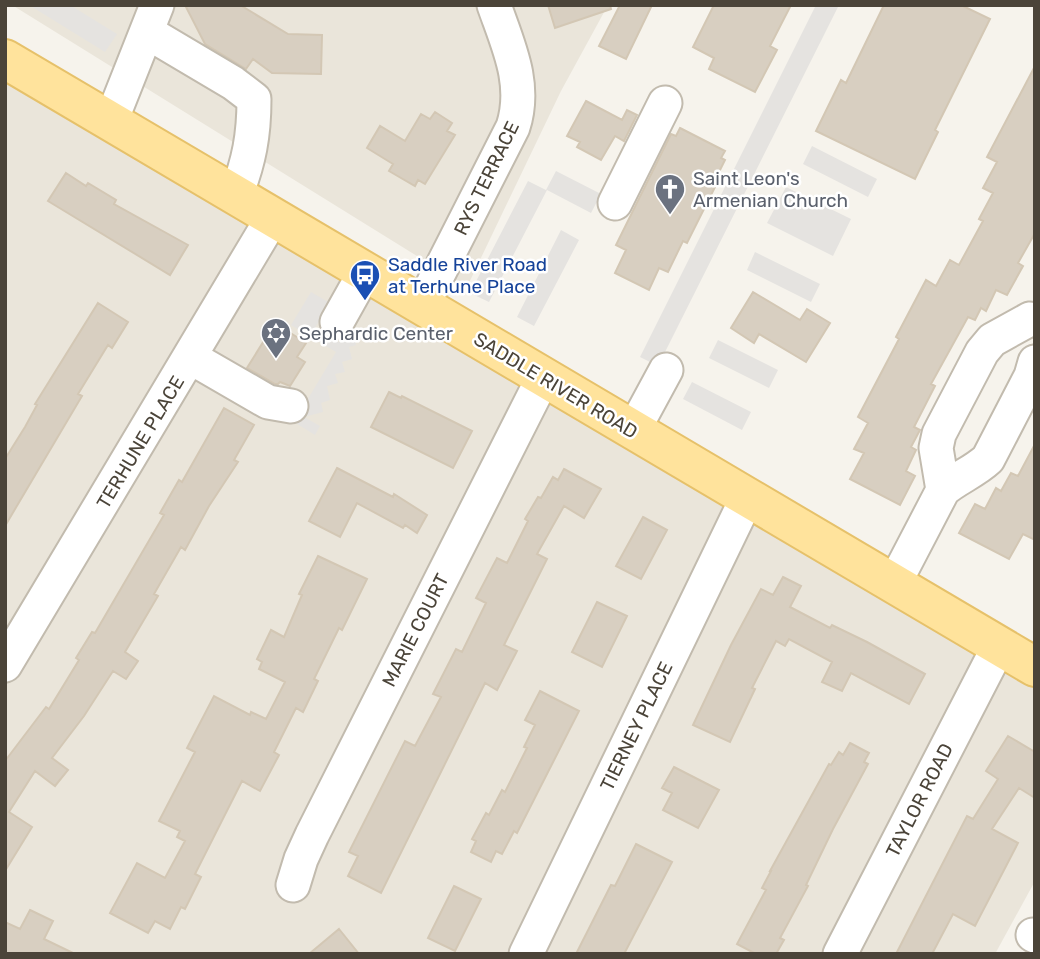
<svg xmlns="http://www.w3.org/2000/svg" width="1040" height="959" viewBox="0 0 1040 959" font-family="Rubik,sans-serif">
<style>
.residential{fill:#eae5da}
.parking{fill:#e5e3e0}
.building{fill:#d8cfc1;stroke:#d3c7b4;stroke-width:2}
.lines{fill:none;stroke-linecap:round;stroke-linejoin:round}
.minor-casing{stroke:#c2bbae;stroke-width:37}
.major-casing{stroke:#e6c16a;stroke-width:42}
.minor{stroke:#fff;stroke-width:33}
.major{stroke:#ffe39c;stroke-width:38}
.labels{text-anchor:middle;stroke-width:5;stroke-linejoin:round;paint-order:stroke}
.street-label{font-size:19px;fill:#4b4439;stroke:#fff}
.worship-label{font-size:19px;fill:#5b616d;stroke:#fff;text-anchor:start}
.transit-label{font-size:19px;fill:#164399;stroke:#fff;text-anchor:start}
</style>
<rect width="100%" height="100%" fill="#f6f3ec"/>
<path class="residential" d="M12 5H608L561 91 467 287Z
M5 59 1035 667V881L995 954H5Z"/>
<path class="parking" d="M29 5H70L117 34 105 52Z
M816 5H839L658 366 640 357Z
M812 146 877 179 868 197 803 164Z
M556 171 601 194 591 213 547 190 489 302 470 293 528 181 546 190Z
M786 187 851 219 833 256 767 223Z
M561 230 579 240 534 326 517 317Z
M755 252 820 284 811 302 747 270Z
M311 292 330 303 315 328 338 342 355 338 356 345 349 347 352 359 342 362 345 372 335 374 338 383 327 386 330 400 321 403 323 412 304 417 320 426 315 435 294 422 336 352 291 325Z
M718 340 778 370 769 388 709 358Z
M692 382 751 412 742 430 683 399Z"/>
<path class="building" d="M185 5H240L288 34 322 35 321 74 272 73 253 59 246 69 205 44Z
M548 5H610L611 9 555 28Z
M620 5H652L626 59 599 46Z
M714 5H791L770 46 777 50 755 92 709 69 714 58 693 47Z
M884 5H961L990 19 935 130 938 132 915 179 816 131 841 80 846 83Z
M1035 66V233L1018 263 1023 266 1007 295 996 290 986 311 981 308 975 320 968 317 931 384 935 386 914 427 920 430 911 447 916 450 906 471 915 476 900 505 850 479 864 453 854 449 868 423 858 417 899 339 896 337 926 280 936 286 950 260 959 265 983 221 979 219 993 193 983 188 997 162 987 157Z
M586 101 622 120 627 110 637 115 624 141 615 136 601 160 577 147 580 142 567 136Z
M435 112 452 123 447 131 455 135 425 184 418 180 415 186 389 171 393 164 367 148 380 126 405 141 421 114 430 119Z
M680 128 725 151 721 158 725 160 717 176 720 177 687 243 683 241 668 272 659 268 649 290 615 273 626 250 616 245 671 134 676 136Z
M66 173 86 186 88 183 116 200 114 204 188 245 170 275 48 201Z
M753 292 800 320 807 309 830 323 806 362 759 334 754 343 731 328Z
M98 303 128 322 112 348 108 345 78 394 82 396 5 526V459L25 427 37 405 35 404Z
M275 323 306 343 297 357 305 362 290 386 280 382 278 384H275L247 368Z
M389 392 401 398 402 396 472 431 453 468 371 427Z
M224 408 254 425 234 460 238 462 209 506 185 550 181 547 154 594 158 596 125 652 138 661 126 679 113 671 84 716 52 758 68 770 55 786 35 771 9 812 32 827 5 871V761L46 707 49 709 79 660 76 658 92 632 95 633 164 515 160 513 179 480 182 482Z
M1035 444V540L1023 534 1009 559 959 533 975 504 985 509 996 488 1001 491 1011 473 1018 476Z
M337 468 393 497 394 494 427 515 417 533 405 525 403 528 357 503 340 537 309 521Z
M564 469 601 489 584 518 564 506 537 554 547 559 504 645 517 651 497 690 485 683 381 893 348 876 358 856 349 852 405 741 415 746 441 697 433 694 456 649 462 652 486 603 476 598 497 558 507 563 528 521 525 519 538 497 541 498 553 477 558 480Z
M643 517 667 530 641 579 616 566Z
M318 556 367 579 342 630 339 628 314 679 318 681 303 712 296 708 274 752 279 755 260 791 242 781 195 874 201 877 185 909 181 907 170 929 155 921 148 933 110 913 137 863 165 878 185 841 177 837 180 831 159 821 195 752 187 748 214 696 250 715 251 712 266 719 285 682 259 669 262 662 257 659 271 630 284 637 302 595 299 594Z
M783 577 801 586 790 607 830 628 832 625 867 642 925 674 909 704 851 673 842 691 822 682 832 662 789 639 785 646 776 641 752 688 755 689 730 742 693 725 731 645 761 589 773 595Z
M597 602 627 616 602 667 572 652Z
M540 691 579 711 517 833 514 831 502 854 496 851 491 862 471 852 476 841 472 839 486 813 489 815 502 790 505 792 527 748 524 747 535 725 525 720Z
M1008 736 1035 752V798L1019 788 992 829 1018 843 975 926 953 914 932 954H896L967 816 973 819 998 779 986 771Z
M850 743 869 753 864 762 868 764 833 829 806 885 808 886 780 938 784 940 776 954H756L737 944 766 890 762 888 771 871H770L829 764 831 765 839 752 843 755Z
M674 767 719 790 698 828 663 810 672 793 662 788Z
M636 844 672 862 624 954H576L611 885 615 886Z
M454 886 481 899 455 951 428 938Z
M30 910 53 921 44 939 75 954H5V922L20 929Z
M339 929 359 954H309Z"/>
<g class="lines">
<g class="minor-casing">
<path id="minor" d="M147 32 233 83 254 99C254 136 249 161 236 195
M111 121 157 5
M615 203 665 103
M422 306 513 127C527 84 508 45 494 5
M337 322 365 272
M190 357 268 402 291 406
M633 431 666 370
M943 490 936 448 939 434 982 352 992 340 1030 319
M894 584 943 490C957 478 974 472 988 459L1031 376 1035 362
M5 665 273 217
M293 885 301 859 312 835 543 378
M1033 935 1035 936
M526 954 747 498
M840 954 999 646"/>
</g>
<g class="major-casing">
<path id="major" d="M5 59 1035 667"/>
</g>
<use href="#minor" class="minor"/>
<use href="#major" class="major"/>
</g>
<defs>
<g id="church-pin" transform="scale(1.575)"><path d="M0 17L-7.5 6A9.5 9.5 0 1 1 7.5 6Z" fill="#6b7280" stroke="#fff"/><path d="M-1.2-6h2.4v3.5h3.3v2.4h-3.3V6h-2.4V-.1h-3.3v-2.4h3.3Z" fill="#fff"/></g>
<g id="bus-pin" transform="scale(1.575)"><path d="M0 17L-7.5 6A9.5 9.5 0 1 1 7.5 6Z" fill="#1a4fb4" stroke="#fff"/><path d="M-5-6H5V4H4V6H2V4H-2V6H-4V4H-5ZM-3.5-4V0h7V-4ZM-3.5 1.2v1.5H-2V1.2ZM2 1.2v1.5H3.5V1.2Z" fill="#fff"/></g>
<g id="synagogue-pin" transform="scale(1.575)"><path d="M0 17L-7.5 6A9.5 9.5 0 1 1 7.5 6Z" fill="#6b7280" stroke="#fff"/><path d="M0-6.5L5.6 3.2H-5.6ZM0 6.5L5.6-3.2H-5.6Z" fill="#fff"/></g>
</defs>
<g fill-rule="evenodd">
<use href="#church-pin" x="670" y="189"/>
<use href="#bus-pin" x="365" y="275"/>
<use href="#synagogue-pin" x="276" y="333"/>
</g>
<g class="labels">
<g class="street-label">
<text transform="translate(486 178) rotate(-64)" y="7">RYS TERRACE</text>
<text transform="translate(556 385) rotate(31)" y="7">SADDLE RIVER ROAD</text>
<text transform="translate(140 442) rotate(-59)" y="7">TERHUNE PLACE</text>
<text transform="translate(415 630) rotate(-63)" y="7">MARIE COURT</text>
<text transform="translate(636 726) rotate(-64)" y="7">TIERNEY PLACE</text>
<text transform="translate(919 800) rotate(-63)" y="7">TAYLOR ROAD</text>
</g>
<g class="worship-label">
<text x="693" y="185">Saint Leon's<tspan x="693" dy="22">Armenian Church</tspan></text>
<text x="299" y="340">Sephardic Center</text>
</g>
<g class="transit-label">
<text x="388" y="271">Saddle River Road<tspan x="388" dy="22">at Terhune Place</tspan></text>
</g>
</g>
<rect width="1040" height="959" fill="none" stroke="#4b4439" stroke-width="14"/>
</svg>
